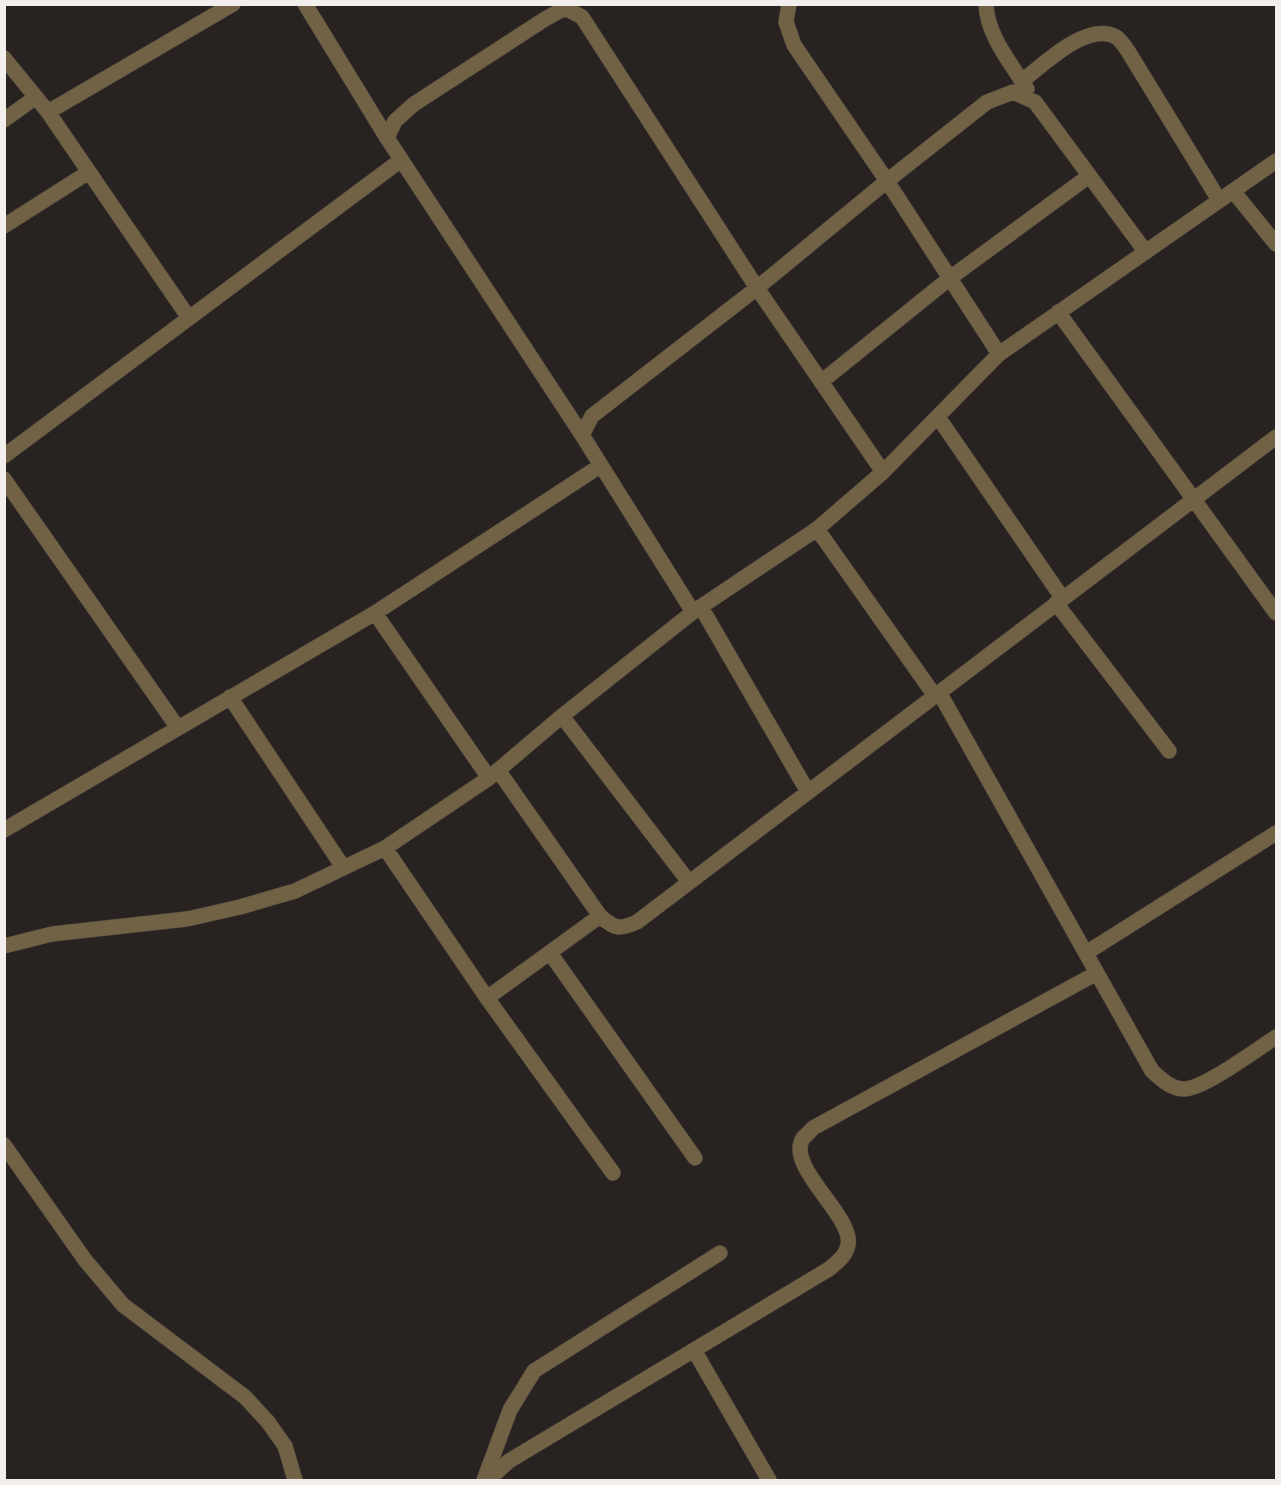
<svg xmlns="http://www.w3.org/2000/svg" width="1281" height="1485" viewBox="0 0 1281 1485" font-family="'Source Sans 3',sans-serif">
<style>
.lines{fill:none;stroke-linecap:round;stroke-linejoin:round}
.street-casing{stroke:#44403d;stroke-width:16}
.street{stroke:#716145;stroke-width:15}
</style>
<rect width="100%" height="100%" fill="#282320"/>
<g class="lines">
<g class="street-casing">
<path id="street" d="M305 4 387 138
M789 4 786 22 794 45 887 181 999 354
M986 4C987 36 1011 63 1027 89
M4 58 48 112 189 318
M1022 81C1043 65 1087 21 1116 37 1120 39 1125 47 1128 51L1219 200
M48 112 233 4
M4 120 36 97
M1233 191 1276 244
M4 226 89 172
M1058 312 1276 613
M821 382 950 278 1089 176
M938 417 1063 599
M582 435 387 138 395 121 414 104 545 19 565 8 582 17 757 288 883 472
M4 456 401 160
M4 479 178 728
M817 529 935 696
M1056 603 1169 751
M701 607 808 792
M693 612 582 435 592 416 757 288 887 181 987 102 1013 92 1035 102 1145 251
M375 613 489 778
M939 692 1152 1071C1161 1079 1171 1089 1184 1089 1204 1089 1257 1049 1276 1037
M230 697 343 867
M562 716 689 882
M498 770 600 916C615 929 619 930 637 922L1276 437
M4 830 375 613 600 466
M385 848 487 998 613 1173
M4 946 52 934 187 919 240 907 295 891 385 848 489 778 562 716 693 612 817 529 883 472 999 354 1276 161
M550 953 695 1158
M1086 953 1276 833
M487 998 600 916
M4 1145 85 1260 123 1305 245 1397 268 1422 285 1446 295 1480
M694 1350 769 1480
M484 1480 510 1410 534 1371 720 1253
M488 1480 509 1461 829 1269C837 1262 846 1256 848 1245 854 1216 785 1167 803 1138 806 1135 810 1132 813 1128L1097 973"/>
</g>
<use href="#street" class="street"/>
</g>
<rect width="1281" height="1485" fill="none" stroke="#f3efed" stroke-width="12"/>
</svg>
